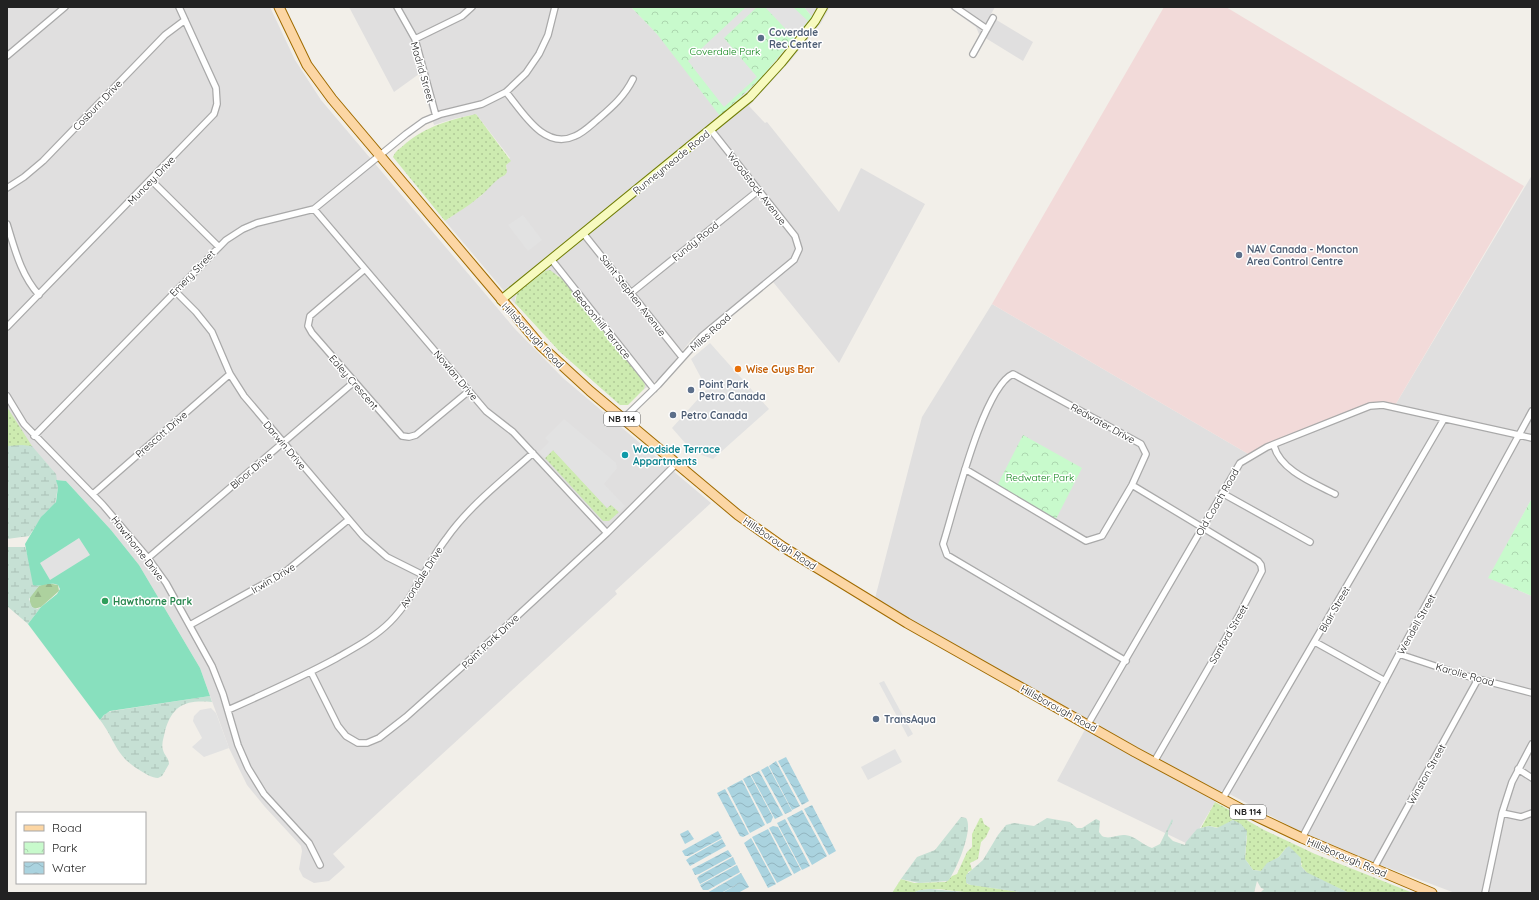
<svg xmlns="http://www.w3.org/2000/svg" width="1539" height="900" viewBox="0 0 1539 900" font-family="Quicksand,sans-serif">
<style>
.residential{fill:#e0dfdf}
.commercial{fill:#f2dad9}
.grass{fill:url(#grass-dots)}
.forest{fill:url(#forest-firs)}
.wetland{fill:url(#wetland-marsh)}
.park{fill:url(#park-crowns)}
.pitch{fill:#88e0be}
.parking{fill:#e2e2e2}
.water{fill:url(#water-waves)}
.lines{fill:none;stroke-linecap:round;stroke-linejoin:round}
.street-casing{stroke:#a9a9a9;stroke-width:8}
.secondary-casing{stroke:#707d05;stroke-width:10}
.primary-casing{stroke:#a06b00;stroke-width:11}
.street{stroke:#fff;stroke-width:5.5}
.secondary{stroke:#f7fabf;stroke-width:8}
.primary{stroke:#fcd6a4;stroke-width:9}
.service-dot{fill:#5c6f8a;stroke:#fff;stroke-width:1.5}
.food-dot{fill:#e8710a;stroke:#fff;stroke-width:1.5}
.culture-dot{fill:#0f9aa8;stroke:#fff;stroke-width:1.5}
.leisure-dot{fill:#2e9e5b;stroke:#fff;stroke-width:1.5}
.labels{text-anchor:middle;stroke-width:3;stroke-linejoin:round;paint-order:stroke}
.shield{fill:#fff;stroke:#646464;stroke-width:1}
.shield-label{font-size:9px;font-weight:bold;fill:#222}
.service-label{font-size:10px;font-weight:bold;fill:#4e5e75;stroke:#fff;text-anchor:start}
.park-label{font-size:10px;fill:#0c8416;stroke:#fff}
.street-label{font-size:10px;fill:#222;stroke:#fff}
.food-label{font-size:10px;font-weight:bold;fill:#c56008;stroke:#fff;text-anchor:start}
.culture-label{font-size:10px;font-weight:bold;fill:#0d838f;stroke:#fff;text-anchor:start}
.leisure-label{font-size:10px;font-weight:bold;fill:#27864d;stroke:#fff;text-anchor:start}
</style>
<defs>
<pattern id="grass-dots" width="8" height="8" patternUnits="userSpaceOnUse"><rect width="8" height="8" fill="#cdebb0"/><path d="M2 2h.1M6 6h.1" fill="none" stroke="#b0c997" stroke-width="1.8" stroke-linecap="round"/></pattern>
<pattern id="forest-firs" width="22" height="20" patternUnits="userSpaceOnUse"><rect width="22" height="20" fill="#add19e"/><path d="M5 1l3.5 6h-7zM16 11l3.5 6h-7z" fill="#95b388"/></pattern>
<pattern id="wetland-marsh" width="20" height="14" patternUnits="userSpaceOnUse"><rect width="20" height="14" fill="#c6e0d4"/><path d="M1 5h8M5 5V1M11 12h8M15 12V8" fill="none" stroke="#aac0b6"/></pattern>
<pattern id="park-crowns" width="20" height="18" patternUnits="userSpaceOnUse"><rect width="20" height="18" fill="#c8facc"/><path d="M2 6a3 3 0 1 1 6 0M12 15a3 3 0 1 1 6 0" fill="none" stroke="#acd6af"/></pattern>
<pattern id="water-waves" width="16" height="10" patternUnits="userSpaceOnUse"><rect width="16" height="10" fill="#aad3df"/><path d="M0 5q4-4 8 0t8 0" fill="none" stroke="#92b5bf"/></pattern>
</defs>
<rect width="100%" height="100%" fill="#f2efe9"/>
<path class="residential" d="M7 7H270L295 60 321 100 515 329 563 378 711 503 615 591 617 594 333 854 345 867 329 881 314 883 303 877 299 869 302 851 301 846 265 807 247 785 229 748 200 668 139 565 111 530 66 481 56 480 55 473 28 442 7 407Z
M349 7H631L729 108 761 78 812 17 804 7H830L821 23 791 60 749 106 765 123 767 122 839 212 861 168 925 204 839 363 769 277 692 339 662 376 643 390 645 385 642 378 566 282 558 275 545 271 517 293 515 299 516 305 445 221 482 195 487 188 507 170 506 165 510 158 476 114 453 119 434 125 419 74 394 92Z
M948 7H995L990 16 1033 42 1023 61 979 34 976 27Z
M1532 175V498L1489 578 1532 596V893H1455L1370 861 1297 830 1222 790 1190 845 1057 781 1088 724 874 602 922 417 992 304 1250 455 1370 406 1394 407Z"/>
<path class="commercial" d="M1164 7H1226L1524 186 1394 407 1370 406 1250 455 992 304Z"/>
<path class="grass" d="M476 114 511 161 506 165 507 172 505 175C494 180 489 190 479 197 469 206 456 213 445 221L393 157C395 151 401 148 405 144 427 126 449 120 476 114Z
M550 270 566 282 642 378 645 385 644 389 628 405H620L560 352 515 303 517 293 545 271Z
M7 407 32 446H7Z
M553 450 607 508 611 504 619 512 609 521H603L545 458Z
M1215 802 1264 830 1315 854 1413 893H1349L1309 875 1301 866 1302 864C1298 856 1294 851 1286 848L1279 857 1261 871 1253 870 1245 859 1247 836 1233 820 1220 828 1209 826 1201 828Z
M980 818H982L984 824 990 828 986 837 981 842 978 859 970 863 972 870 968 872 967 884 1027 893H973L938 889 920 890 912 893H892L901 879 914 883 946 882 952 876 957 874 967 852 972 847V834Z"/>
<path class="forest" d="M47 583 58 585 59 591 41 607 34 609 30 605V596L39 586Z"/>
<path class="wetland" d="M22 445 32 446 56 474 58 487 55 504 44 514 29 536 7 539V446Z
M7 547H25L37 586H39L29 599 32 607 37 609 41 607 28 624 7 606Z
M210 696 212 702C186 700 173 704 165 731 164 737 161 744 163 750 164 755 169 758 169 764L162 776 158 778C152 778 146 774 141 771 115 756 116 741 100 720L106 713 112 711Z
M961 817 966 818C974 829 956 871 948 881L919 883 901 879 917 857 935 850Z
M1047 818 1070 822 1077 828H1082L1096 819 1100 821 1099 832 1102 836C1110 840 1117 834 1125 835 1136 836 1142 845 1152 848L1160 844 1172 819 1173 821 1168 831V836L1173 841 1185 845 1186 842 1197 829 1209 826 1217 828 1233 820 1241 824 1247 831 1245 859 1253 870 1261 871 1267 863 1279 857 1286 848 1289 846 1301 858V866L1306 872 1349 893H1260L1264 889 1261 888 1257 881 1254 893H1027L971 885 966 883V875L983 860 998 835 1006 825 1014 823 1034 826Z
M931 889 973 893H912L920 890Z"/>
<path class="park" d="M631 7H804L812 17 761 78 720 116 657 34Z
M1023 435 1082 468 1056 519 997 486Z
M1532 498V596L1488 578Z"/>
<path class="pitch" d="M56 480 66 481 111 530 139 565 200 668 210 696 110 711 104 715 100 720 28 624 41 607 57 594 60 589 58 585C49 581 41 588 33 585L25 544 41 517 56 502 58 487Z"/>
<path class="parking" d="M746 7H757L724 38 757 77 724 107 688 61Z
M765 7H793L808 21 794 38Z
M523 215 542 240 528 251 508 225Z
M710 343 769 409 713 459 693 452 672 428 707 389 691 359Z
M564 419 616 463 617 468 604 484 625 506 619 512 611 505 607 508 553 450 545 458 539 452 549 442 545 438Z
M79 538 90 555 50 580 40 563Z
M884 681 913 734 908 737 879 683Z
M211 708 216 713 229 748 204 757 192 747 202 738 193 721 194 716 200 710Z
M895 749 902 762 868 780 861 767Z"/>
<path class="water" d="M786 757 809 801 802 805 778 761Z
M776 761 800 806 792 810 769 766Z
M768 766 792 811 785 814 761 770Z
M759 771 783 815 775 819 751 775Z
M750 775 773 817 771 822 767 824 743 779Z
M742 780 765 825 750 833 727 788 734 784 738 792 734 784Z
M725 789 749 834 743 837 740 836 717 793Z
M812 805 836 851 829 855 804 809Z
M802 810 827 856 812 865 787 818Z
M785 819 810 866 802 870 777 823Z
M773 826 778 827 801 870 794 874 769 828Z
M768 829 792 875 777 883 752 837Z
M688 830 694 839 685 844 680 834Z
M718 831 722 838 689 856H685L682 851Z
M751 838 776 884 768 888 744 843Z
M722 839 726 846 690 866 686 860 690 857Z
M728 850 732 856 699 874 695 875 692 869Z
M733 857 736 864 700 884 697 878 700 875Z
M737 865 740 872 708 890H703L700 885Z
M741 873 745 880 721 893H707Z
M745 880 749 887 738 893H722Z"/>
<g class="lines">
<g class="street-casing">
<path id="street" d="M397 7 415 39 436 116
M955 7 987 29
M415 39 462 16 472 7
M973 54 993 18
M7 56 65 7
M506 92C522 111 544 151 575 136 583 133 590 126 597 120 612 107 624 97 633 79
M151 180 218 246
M7 188 24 177 43 161 165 35 185 20
M314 209 486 411 513 432 607 533
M7 224C15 250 21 275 39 295
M583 233 682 357
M551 259 654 389
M365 269 310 316 308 326 312 333 402 436 409 437 416 435 469 391
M175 291 196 312 212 332 230 374 244 396 363 536 387 557 423 575
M631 293 759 190
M7 327 214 114 217 104 216 88 179 7
M7 396 24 424 103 505 148 558 166 583 212 666 223 694 238 745 248 768 264 794 309 843 320 865
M623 419 658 385 702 336 794 260 799 249 795 236 711 130
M34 436 226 240 243 229 257 223 314 209 406 134 424 121 441 114 482 104 506 92 526 73 539 54 548 35 555 7
M1274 446C1281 471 1314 483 1335 494
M965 469 1086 541 1102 536 1132 485 1146 454 1141 444 1013 374C983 387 954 510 943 544L947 555 1126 661
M1132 485 1258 561 1261 565 1262 571 1238 617 1154 762
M1222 493 1310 542
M93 494 230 374
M148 558 354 382
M190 625 285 572 348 520
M1315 642 1385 681
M1399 654 1459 674 1532 693
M311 672 338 726 346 736 358 743H367L379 738 406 717 463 666 607 533 676 464
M228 710C264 694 300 678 335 659 354 648 374 638 390 622 414 598 426 565 446 539 469 506 503 480 533 453
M1088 724 1240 463 1267 447 1370 406 1383 405 1532 438
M1518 769 1532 778
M1223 798 1444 419
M1502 813 1521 817 1532 813
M1302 838 1399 654 1532 411
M1374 868 1478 679
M1485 893 1502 813 1512 782 1532 744"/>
</g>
<g class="secondary-casing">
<path id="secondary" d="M501 300 750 97 781 63 815 21 823 7"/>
</g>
<g class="primary-casing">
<path id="primary" d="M279 7 307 65 332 99 541 346 590 391 738 515 783 547 907 623 1135 752 1245 811 1302 838 1432 893"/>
</g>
<use href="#street" class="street"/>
<use href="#secondary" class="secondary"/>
<use href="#primary" class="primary"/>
</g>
<g class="service-dot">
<circle cx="761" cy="38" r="4"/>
<circle cx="1239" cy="255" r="4"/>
<circle cx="691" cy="390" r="4"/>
<circle cx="673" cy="415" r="4"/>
<circle cx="876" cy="719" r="4"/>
</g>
<circle class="food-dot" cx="738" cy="369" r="4"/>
<circle class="culture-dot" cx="625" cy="455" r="4"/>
<circle class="leisure-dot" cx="105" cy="601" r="4"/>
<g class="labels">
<g class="shield">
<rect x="604" y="412" width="36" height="14" rx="3"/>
<rect x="1230" y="805" width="36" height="14" rx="3"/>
</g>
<g class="shield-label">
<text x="622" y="422">NB 114</text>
<text x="1248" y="815">NB 114</text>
</g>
<g class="service-label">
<text x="769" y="36">Coverdale<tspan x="769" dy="12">Rec Center</tspan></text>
<text x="1247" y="253">NAV Canada - Moncton<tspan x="1247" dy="12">Area Control Centre</tspan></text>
<text x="699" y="388">Point Park<tspan x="699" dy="12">Petro Canada</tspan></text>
<text x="681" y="419">Petro Canada</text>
<text x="884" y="723">TransAqua</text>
</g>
<g class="park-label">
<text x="725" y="55">Coverdale Park</text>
<text x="1040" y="481">Redwater Park</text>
</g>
<g class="street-label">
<text transform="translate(423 72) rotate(74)" y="4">Madrid Street</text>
<text transform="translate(97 105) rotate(-46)" y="4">Cosburn Drive</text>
<text transform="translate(671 162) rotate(-39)" y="4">Runneymeade Road</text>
<text transform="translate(151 180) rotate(-46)" y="4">Muncey Drive</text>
<text transform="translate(757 188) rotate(52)" y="4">Woodstock Avenue</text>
<text transform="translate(695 241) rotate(-39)" y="4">Fundy Road</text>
<text transform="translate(192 273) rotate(-46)" y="4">Emery Street</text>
<text transform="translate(633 295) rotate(52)" y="4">Saint Stephen Avenue</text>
<text transform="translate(602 324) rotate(51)" y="4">Beaconhill Terrace</text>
<text transform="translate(710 332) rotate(-42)" y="4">Miles Road</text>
<text transform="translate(533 335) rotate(47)" y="4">Hillsborough Road</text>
<text transform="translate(456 375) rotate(50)" y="4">Nowlan Drive</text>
<text transform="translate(354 382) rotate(49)" y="4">Ealey Crescent</text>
<text transform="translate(1103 423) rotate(29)" y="4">Redwater Drive</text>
<text transform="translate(161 434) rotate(-41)" y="4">Prescott Drive</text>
<text transform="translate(285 445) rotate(50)" y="4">Darwin Drive</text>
<text transform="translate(251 470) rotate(-40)" y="4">Bloor Drive</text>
<text transform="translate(1217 502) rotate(-60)" y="4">Old Coach Road</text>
<text transform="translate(780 543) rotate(34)" y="4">Hillsborough Road</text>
<text transform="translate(138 548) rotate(52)" y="4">Hawthorne Drive</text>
<text transform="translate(421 577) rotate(-58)" y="4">Avondale Drive</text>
<text transform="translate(273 578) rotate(-31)" y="4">Irwin Drive</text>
<text transform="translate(1334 609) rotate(-60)" y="4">Blair Street</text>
<text transform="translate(1416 624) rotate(-61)" y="4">Wendell Street</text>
<text transform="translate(1228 634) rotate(-60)" y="4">Sanford Street</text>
<text transform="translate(490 641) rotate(-43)" y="4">Point Park Drive</text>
<text transform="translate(1465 674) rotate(16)" y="4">Karolie Road</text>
<text transform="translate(1059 708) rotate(29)" y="4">Hillsborough Road</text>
<text transform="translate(1426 774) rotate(-61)" y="4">Winston Street</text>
<text transform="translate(1347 857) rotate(23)" y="4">Hillsborough Road</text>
</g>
<g class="food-label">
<text x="746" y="373">Wise Guys Bar</text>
</g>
<g class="culture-label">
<text x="633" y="453">Woodside Terrace<tspan x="633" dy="12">Appartments</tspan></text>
</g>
<g class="leisure-label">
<text x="113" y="605">Hawthorne Park</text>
</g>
</g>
<rect width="1539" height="900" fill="none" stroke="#222222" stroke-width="16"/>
<rect x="16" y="812" width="130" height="72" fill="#ffffff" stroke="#a7a7a7"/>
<rect x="24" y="825" width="20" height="6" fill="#fcd6a4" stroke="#a7a7a7"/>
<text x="52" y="832" font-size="12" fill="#222222">Road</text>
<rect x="24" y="842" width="20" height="12" fill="url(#park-crowns)" stroke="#a7a7a7"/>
<text x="52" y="852" font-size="12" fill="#222222">Park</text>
<rect x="24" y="862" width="20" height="12" fill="url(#water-waves)" stroke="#a7a7a7"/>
<text x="52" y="872" font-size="12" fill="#222222">Water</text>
</svg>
